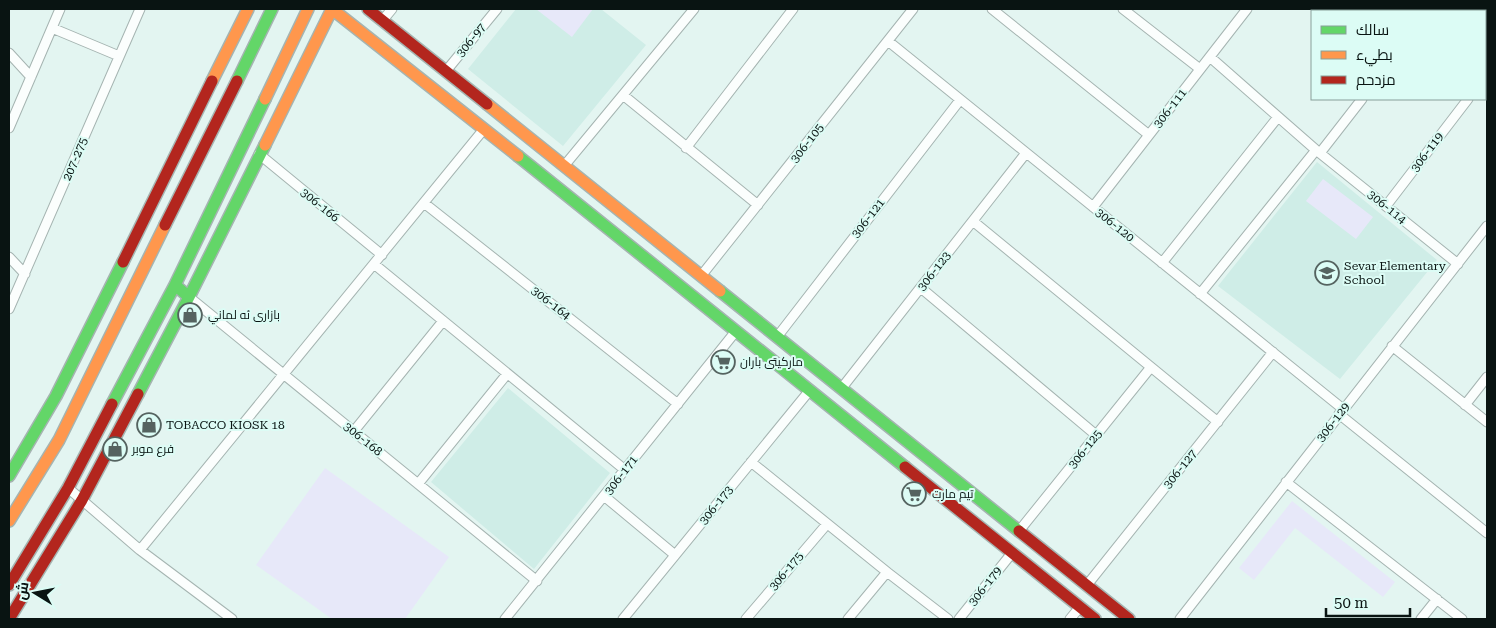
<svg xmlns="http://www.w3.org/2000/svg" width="1496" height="628" viewBox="0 0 1496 628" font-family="'Roboto Serif',Cairo,serif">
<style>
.built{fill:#cfede7}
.green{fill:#e7e8f9}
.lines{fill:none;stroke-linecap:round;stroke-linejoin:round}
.street-casing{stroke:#a5b4b1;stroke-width:11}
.fast-casing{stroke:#a5b4b1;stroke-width:14}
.slow-casing{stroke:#a5b4b1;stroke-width:14}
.jam-casing{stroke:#a5b4b1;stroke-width:14}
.street{stroke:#fbfefd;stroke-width:9}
.fast{stroke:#63d668;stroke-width:11}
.slow{stroke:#ff974d;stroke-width:11}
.jam{stroke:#b3261e;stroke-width:11}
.labels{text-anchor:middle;stroke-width:4;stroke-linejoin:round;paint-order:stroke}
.street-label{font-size:12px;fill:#091412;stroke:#dcfcf5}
.poi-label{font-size:12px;fill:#091412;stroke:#dcfcf5;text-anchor:start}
</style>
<rect width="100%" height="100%" fill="#e3f5f1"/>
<path class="built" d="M516 9H601L646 45 563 146 468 69Z
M1317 162 1437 260 1340 379 1218 286Z
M508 388 610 473 534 569 431 482Z"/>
<path class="green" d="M536 9H593L572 37Z
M1323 179 1373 217 1356 239 1306 201Z
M325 468 449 557 405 619H332L256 565Z
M1292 501 1395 582 1383 597 1295 528 1254 580 1239 568Z"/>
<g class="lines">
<g class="street-casing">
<path id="street" d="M992 9 1149 135
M1123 9 1200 69
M1392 9 1395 11
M1430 11 1432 9
M382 21 392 9
M52 28 119 56
M888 41 1343 409
M9 53 31 77
M1210 57 1316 150 1458 264
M446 71 497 9
M1485 76 1487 73
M623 95 758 205
M9 128 60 9
M686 148 793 9
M1320 153 1362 99
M259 154 382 255
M564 166 694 9
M424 203 678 404
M1386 206 1468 99
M1093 207 1247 9
M974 222 1218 422
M9 257 25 274
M1162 263 1278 117
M374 264 625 470
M701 276 913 9
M921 288 1096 435
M1200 294 1316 150
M189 297 537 581
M9 309 140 9
M777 337 960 100
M1392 346 1487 422
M841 389 1026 153
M1465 405 1487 377
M1339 414 1487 533
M354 431 443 321
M751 462 887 572 948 619
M1286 482 1462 619
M418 484 507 374
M68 488 140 550 232 619
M604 496 675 555
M1019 531 1151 367
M140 550 484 129
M1087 585 1273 352
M505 619 736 331
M623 619 810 390
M746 619 827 524
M848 619 887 572
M959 619 1012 553
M1070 619 1080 607
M1180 619 1487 226
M1421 619 1437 599"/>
</g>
<g class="fast-casing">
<path id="fast" d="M237 81 272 9
M518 156 905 467
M175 285 189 297
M720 291 1019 531
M138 394 189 297 265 145
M112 404 175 285 265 99
M9 476 56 396 123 262"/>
</g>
<g class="slow-casing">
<path id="slow" d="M212 81 248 9
M265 99 308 9
M487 104 720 291
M265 145 332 9 518 156
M9 521 59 440 165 225"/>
</g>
<g class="jam-casing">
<path id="jam" d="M368 9 487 104
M165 225 237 81
M123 262 212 81
M905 467 1095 619
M1019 531 1129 619
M9 585 68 488 112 404
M9 619 82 500 138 394"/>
</g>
<use href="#street" class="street"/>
<use href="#fast" class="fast"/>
<use href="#slow" class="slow"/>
<use href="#jam" class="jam"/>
</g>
<defs>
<g id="school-ring" transform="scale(1.25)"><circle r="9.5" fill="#dcfcf5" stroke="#556360" stroke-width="1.5"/><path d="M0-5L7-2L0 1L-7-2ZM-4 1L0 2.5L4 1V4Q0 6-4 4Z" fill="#556360"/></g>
<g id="shop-ring" transform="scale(1.25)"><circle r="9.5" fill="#dcfcf5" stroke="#556360" stroke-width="1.5"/><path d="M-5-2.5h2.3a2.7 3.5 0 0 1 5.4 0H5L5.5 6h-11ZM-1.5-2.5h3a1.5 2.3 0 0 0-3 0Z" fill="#556360"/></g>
<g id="supermarket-ring" transform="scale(1.25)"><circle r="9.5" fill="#dcfcf5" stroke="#556360" stroke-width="1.5"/><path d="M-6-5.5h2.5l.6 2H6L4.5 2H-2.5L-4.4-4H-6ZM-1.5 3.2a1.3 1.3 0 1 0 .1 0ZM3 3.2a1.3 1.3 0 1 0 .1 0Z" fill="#556360"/></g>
</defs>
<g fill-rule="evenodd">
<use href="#school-ring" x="1327" y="273"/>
<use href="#shop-ring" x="190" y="315"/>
<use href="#supermarket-ring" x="723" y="362"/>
<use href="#shop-ring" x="149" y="425"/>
<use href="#shop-ring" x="115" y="449"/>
<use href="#supermarket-ring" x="914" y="494"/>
</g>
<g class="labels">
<g class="street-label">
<text transform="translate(471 40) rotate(-51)" y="4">306-97</text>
<text transform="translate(1170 108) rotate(-52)" y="4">306-111</text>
<text transform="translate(807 143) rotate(-52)" y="4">306-105</text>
<text transform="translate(1427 152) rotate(-53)" y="4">306-119</text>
<text transform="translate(75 159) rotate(-67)" y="4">207-275</text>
<text transform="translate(320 205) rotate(39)" y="4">306-166</text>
<text transform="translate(1387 207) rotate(39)" y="4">306-114</text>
<text transform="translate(868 218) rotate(-52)" y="4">306-121</text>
<text transform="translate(1115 225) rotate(39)" y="4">306-120</text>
<text transform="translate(934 271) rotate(-52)" y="4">306-123</text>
<text transform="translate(551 303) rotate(38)" y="4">306-164</text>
<text transform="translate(1333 422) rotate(-52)" y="4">306-129</text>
<text transform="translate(363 439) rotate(39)" y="4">306-168</text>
<text transform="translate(1085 449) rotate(-51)" y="4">306-125</text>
<text transform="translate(1180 469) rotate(-51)" y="4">306-127</text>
<text transform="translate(621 475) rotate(-52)" y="4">306-171</text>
<text transform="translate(716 505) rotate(-51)" y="4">306-173</text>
<text transform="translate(786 571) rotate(-50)" y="4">306-175</text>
<text transform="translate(985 586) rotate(-52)" y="4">306-179</text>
</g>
<g class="poi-label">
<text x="1344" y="270">Sevar Elementary<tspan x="1344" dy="14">School</tspan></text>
<text x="208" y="319">بازارى ئه لماني</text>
<text x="740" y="366">ماركيتى باران</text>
<text x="166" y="429">TOBACCO KIOSK 18</text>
<text x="132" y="453">فرع موبر</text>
<text x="932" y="498">تيم مارت</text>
</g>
</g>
<rect width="1496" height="628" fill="none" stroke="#091412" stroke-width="20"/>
<rect x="1311" y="10" width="175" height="90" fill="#dcfcf5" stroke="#889f9a"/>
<rect x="1321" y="26" width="25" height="8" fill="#63d668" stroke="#889f9a"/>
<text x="1356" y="35" font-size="15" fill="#091412">سالك</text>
<rect x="1321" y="51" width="25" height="8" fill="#ff974d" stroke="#889f9a"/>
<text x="1356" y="60" font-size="15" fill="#091412">بطيء</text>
<rect x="1321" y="76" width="25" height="8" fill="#b3261e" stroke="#889f9a"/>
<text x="1356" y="85" font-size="15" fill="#091412">مزدحم</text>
<g transform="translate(35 593) rotate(280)" stroke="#dcfcf5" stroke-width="4" paint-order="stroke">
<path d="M0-4L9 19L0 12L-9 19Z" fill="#091412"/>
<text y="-8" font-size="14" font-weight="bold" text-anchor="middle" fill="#091412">ش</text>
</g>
<path d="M1326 608v8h84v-8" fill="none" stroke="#091412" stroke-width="2.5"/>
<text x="1334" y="608" font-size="15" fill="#091412" stroke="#dcfcf5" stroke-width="4" paint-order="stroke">50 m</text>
</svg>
